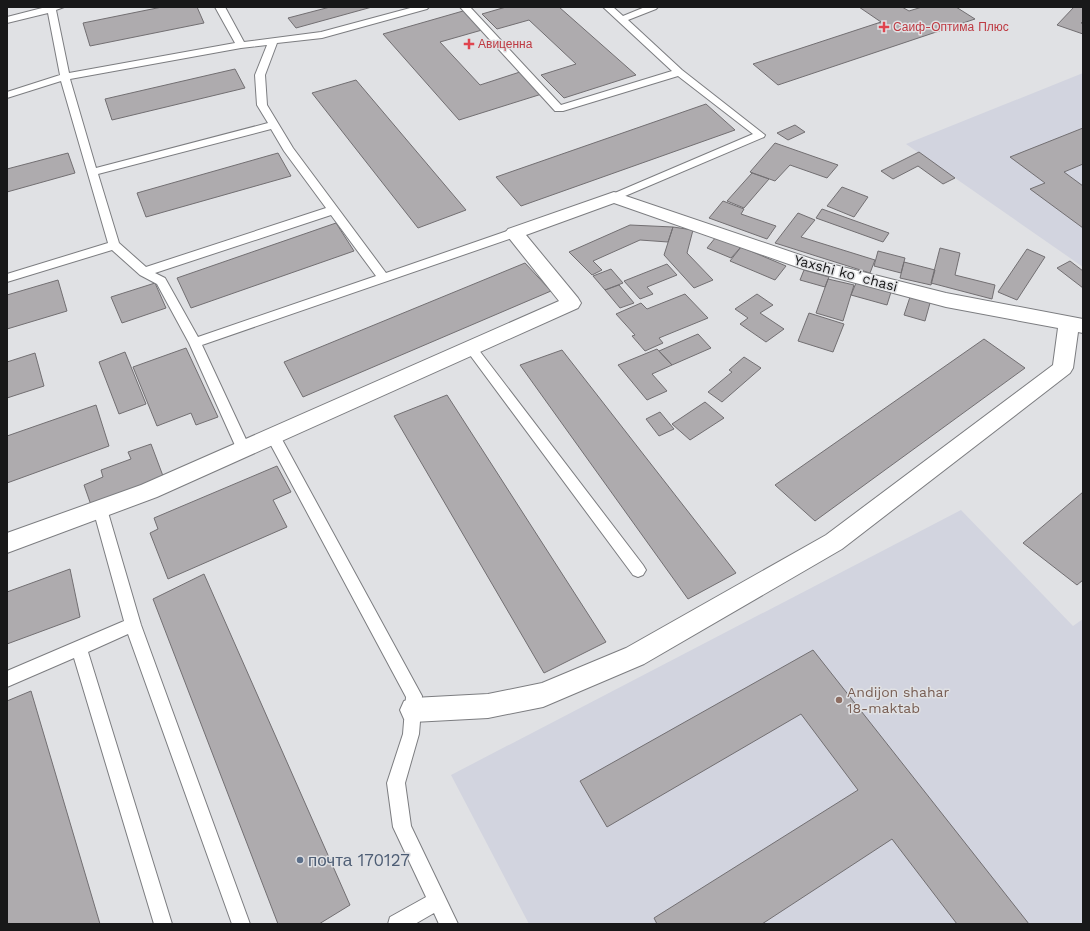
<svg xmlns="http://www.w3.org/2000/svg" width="1090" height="931" viewBox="0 0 1090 931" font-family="'Work Sans',sans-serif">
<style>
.built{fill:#d2d4df}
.building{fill:#aeabae;stroke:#726f72}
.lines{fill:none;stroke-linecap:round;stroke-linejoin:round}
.lane-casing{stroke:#7c7d80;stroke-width:2}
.street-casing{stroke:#7c7d80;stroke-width:2}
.lane{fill:#fff;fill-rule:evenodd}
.street{fill:#fff;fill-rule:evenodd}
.health-dot{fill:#e0444e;stroke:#e0e1e4;stroke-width:1.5}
.education-dot{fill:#8d6e63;stroke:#e0e1e4;stroke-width:1.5}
.service-dot{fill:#5c6f8a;stroke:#e0e1e4;stroke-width:1.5}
.labels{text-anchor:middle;stroke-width:3;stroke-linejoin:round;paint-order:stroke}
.far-health-label{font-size:12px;fill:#be3a42;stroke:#e0e1e4;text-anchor:start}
.street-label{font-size:14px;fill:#181819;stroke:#e0e1e4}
.education-label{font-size:14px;fill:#785e54;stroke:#e0e1e4;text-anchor:start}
.near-service-label{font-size:17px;fill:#4e5e75;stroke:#e0e1e4;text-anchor:start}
</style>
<rect width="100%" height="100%" fill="#e0e1e4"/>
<path class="built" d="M1083 73V267L906 144Z
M961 510 1073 626 1083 619V924H529L451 775Z"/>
<path class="building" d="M162 7H197L204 23 90 46 83 23Z
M330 7H372L296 28 288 18Z
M506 7H559L636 75 564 98 541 75 576 64 529 20 497 29 482 14Z
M859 7H902L909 11 922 7H956L975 19 778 85 753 64 881 22Z
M1074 7H1083V21L1081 23 1083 24V34L1057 25Z
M463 11 482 30 440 42 480 85 523 71 545 93 459 120 383 34Z
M235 69 245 88 112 120 105 99Z
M356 80 466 210 418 228 312 93Z
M706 104 735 130 521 206 496 177Z
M795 125 805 132 788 140 777 133Z
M1083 128V164L1064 172 1083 186V228L1030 189 1045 183 1010 157Z
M775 143 838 165 827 178 790 165 775 181 750 172Z
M919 152 955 178 943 184 918 166 893 179 881 171Z
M68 153 75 173 7 192V169Z
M278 153 291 176 146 217 137 193Z
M752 173 769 179 744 208 727 201Z
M842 187 868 197 854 217 827 206Z
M723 201 744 209 741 214 776 226 767 239 709 218Z
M822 209 889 233 883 242 816 218Z
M798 213 815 220 801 237 875 260 870 273 775 243Z
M336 223 354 251 191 308 177 278Z
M630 225 673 227 668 242 640 240 593 261 602 270 592 275 569 252Z
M673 227 693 230 687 253 713 280 694 288 664 255Z
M716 237 741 247 731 258 707 248Z
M741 247 786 266 775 280 730 261Z
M940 248 960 253 955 275 995 285 992 299 931 283Z
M1027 249 1045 257 1017 300 998 292Z
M878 251 905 258 901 273 874 266Z
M1070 261 1083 271V288L1057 268Z
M904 262 935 270 931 285 900 278Z
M525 263 551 291 303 397 284 362Z
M667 264 677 275 647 287 653 294 640 299 624 281Z
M611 269 623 283 605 290 593 276Z
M804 270 829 277 825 287 800 280Z
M828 279 854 285 843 321 816 313Z
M58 280 67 311 7 329V295Z
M155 283 166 308 122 323 111 297Z
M856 283 891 292 887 305 851 295Z
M619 285 634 303 620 308 605 290Z
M685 294 708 318 659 338 663 343 645 351 632 336 635 335 616 314 641 303 647 309Z
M757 294 773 305 760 313 784 329 766 342 740 324 748 318 735 309Z
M910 297 930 303 925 321 904 315Z
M809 313 844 324 833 352 798 341Z
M698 334 711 348 672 365 659 351Z
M984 339 1025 368 815 521 775 485Z
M186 348 218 417 196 425 191 413 157 426 133 367Z
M657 349 672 365 652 374 667 391 647 400 618 365Z
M562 350 736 573 688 599 520 365Z
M125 352 146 404 119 414 99 362Z
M35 353 44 386 7 398V362Z
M744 357 761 368 722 402 708 392 732 372 729 370Z
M447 395 606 642 544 673 394 416Z
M705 402 724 418 690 440 672 424Z
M96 405 109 446 7 483V436Z
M660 412 674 429 659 436 646 419Z
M151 444 163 476 91 505 84 485 103 477 101 470 131 459 128 452Z
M277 466 291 492 273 500 287 527 168 579 150 533 158 529 154 518Z
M1083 492V580L1077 585 1023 543Z
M70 569 80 617 7 644V592Z
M204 574 350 905 319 924H278L153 599Z
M813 650 1029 924H957L892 839 762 924H657L654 918 858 790 801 714 607 827 580 781Z
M31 691 100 924H7V701Z"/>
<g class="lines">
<g class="lane-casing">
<path id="lane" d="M46 7H64L56 10 69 73 235 43 215 7H225L244 42 321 32 414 7H429L427 9 322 38 277 43 265 75 267 105 293 148 386 273 510 230H518L520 233 518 236 202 345 250 448 248 452 243 453 238 452 189 343 157 284 140 275 112 250 7 282V274L108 243 61 81 7 98V92L60 75 48 13 7 23V17ZM267 45 255 75 257 105 268 123 96 168 70 79 241 48ZM271 129 284 151 326 208 146 267 119 243 98 174ZM331 215 376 276 198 337 165 278 155 273Z
M460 7H470L561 105 672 71 603 7H613L623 16 645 7H658L656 9 628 20 682 70 765 135 764 137 618 199H610L608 197 610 195 753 134 678 76 563 111H555Z
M471 343 475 345 643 565 646 570 643 575 638 577 633 575 467 351 465 348 467 345Z
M273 431 278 432 422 696 419 734 405 783 411 826 458 924H439L434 913 415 924H388L390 917 426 897 393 827 387 783 403 734 406 697 266 436 268 432Z
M100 503 105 505 107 509 141 625 250 924H232L128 634 88 652 172 924H154L74 658 7 687V671L124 621 93 509 95 505Z"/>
</g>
<g class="street-casing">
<path id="street" d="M614 192 815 260 946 293 1083 319V333L1078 332 1073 368 1070 373 842 549 644 664 543 707 488 718 413 722 404 719 400 710 404 701 413 698 488 694 542 683 626 648 826 535 1053 365 1058 328 946 307 803 269 614 203 526 235 578 298 581 303 578 308 157 497 7 553V533L141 485 559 301 505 233 508 229Z"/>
</g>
<use href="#lane" class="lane"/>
<use href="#street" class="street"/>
</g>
<g class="health-dot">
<path d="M882 21h4v4h4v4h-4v4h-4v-4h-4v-4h4z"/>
<path d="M467 38h4v4h4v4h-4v4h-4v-4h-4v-4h4z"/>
</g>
<circle class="education-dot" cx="839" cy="700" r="4"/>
<circle class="service-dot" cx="300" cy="860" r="4"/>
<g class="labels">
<g class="far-health-label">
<text x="893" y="31">Саиф-Оптима Плюс</text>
<text x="478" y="48">Авиценна</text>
</g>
<g class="street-label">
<text transform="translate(846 273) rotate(15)" y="5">Yaxshi koʻchasi</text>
</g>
<g class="education-label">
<text x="847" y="697">Andijon shahar<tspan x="847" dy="16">18-maktab</tspan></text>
</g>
<g class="near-service-label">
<text x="308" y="866">почта 170127</text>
</g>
</g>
<rect width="1090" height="931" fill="none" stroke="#181819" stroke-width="16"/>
</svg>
